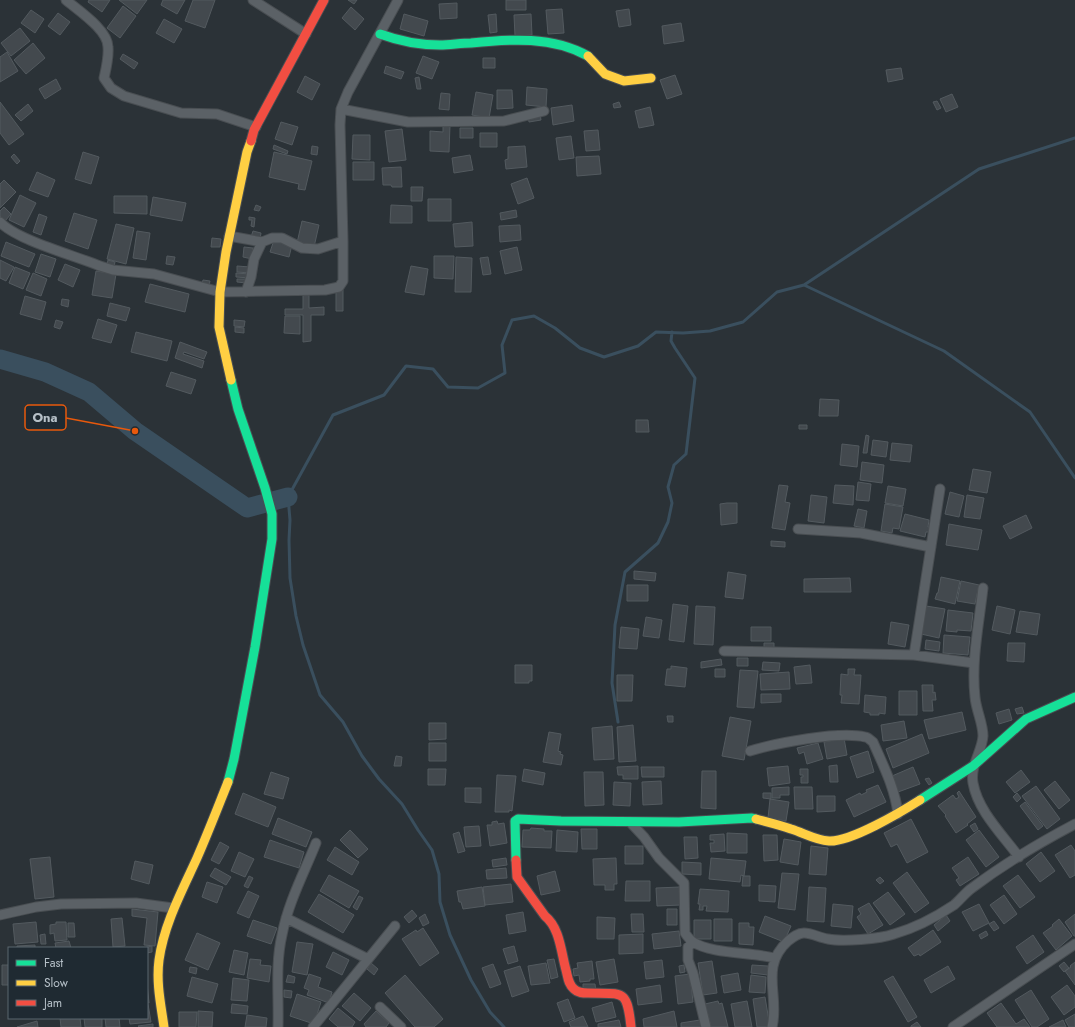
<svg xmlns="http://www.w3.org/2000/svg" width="1075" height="1027" viewBox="0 0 1075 1027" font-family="Jost,sans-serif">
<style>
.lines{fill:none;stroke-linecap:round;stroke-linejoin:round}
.stream{stroke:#3a4f5e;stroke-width:3}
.river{stroke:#3a4f5e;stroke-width:19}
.building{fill:#43494e;stroke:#535a5f}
.street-casing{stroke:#494e52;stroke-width:11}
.fast-casing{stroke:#494e52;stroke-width:11}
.slow-casing{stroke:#494e52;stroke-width:11}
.jam-casing{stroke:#494e52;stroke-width:11}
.street{stroke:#5b6166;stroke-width:9}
.fast{stroke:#16e098;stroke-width:9}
.slow{stroke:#ffcf43;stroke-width:9}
.jam{stroke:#f24e42;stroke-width:9}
.leader{fill:none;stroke:#e8590c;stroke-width:1.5}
.callout-dot{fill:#e8590c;stroke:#1f2a32;stroke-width:1.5}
.callout{fill:#1f2a32;stroke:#e8590c;stroke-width:1.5}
.callout-label{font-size:13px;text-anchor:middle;font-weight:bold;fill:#b6c0c8}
</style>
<rect width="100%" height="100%" fill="#2b3237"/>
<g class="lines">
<path class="stream" d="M804 285 944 351 1030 412 1075 478
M618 722 612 683 615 625 625 572 658 543 668 522 672 503 668 487 674 465 686 454 695 378 675 348 671 341 672 332
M504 1027 490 1012 471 980 450 935 440 902 439 874 432 850 418 830 402 804 379 779 362 756 343 722 320 695 303 645 296 616 290 578 289 540 290 520 288 497 333 415 384 395 406 366 433 369 448 387 478 388 505 373 502 345 512 320 534 316 555 328 580 348 604 357 638 346 656 332 683 333 710 331 743 322 777 292 804 285 979 169 1075 138"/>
<path class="river" d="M0 359 45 372 89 392 135 431 247 508 288 497"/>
</g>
<path class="building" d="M89 0H110L102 12 88 2Z
M119 0H147L137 14Z
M163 0H185L177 14 161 5Z
M193 0H215L205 28 185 21Z
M348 0H357L354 4Z
M506 0H526V10H506Z
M457 3V18L440 19 439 4Z
M123 6 136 16 120 38 107 28Z
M351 7 364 19 355 30 342 18Z
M562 9 564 33 548 34 546 10Z
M629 9 631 25 619 27 616 11Z
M31 10 44 19 35 33 21 23Z
M58 13 70 22 60 35 48 26Z
M404 14 428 21 424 36 400 29Z
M496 14 497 32 490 33 488 15Z
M531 14 532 35 515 36 514 15Z
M164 19 182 29 174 43 156 33Z
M681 23 684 41 664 44 662 26Z
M20 28 30 41 11 56 1 43Z
M33 43 45 58 26 74 14 60Z
M7 52 18 71 0 82V57Z
M123 54 138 63 134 69 120 59Z
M423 56 439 62 432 79 416 73Z
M483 58H495V68H483Z
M386 66 404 72 401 79 384 73Z
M901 68 903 79 888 82 886 70Z
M675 75 682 94 667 99 660 80Z
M305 76 320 84 312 100 297 92Z
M419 77 421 89H417L415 78Z
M56 79 61 89 45 99 39 89Z
M527 87 547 89 546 107 526 105Z
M497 90H512L513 108 497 109Z
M476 92 493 95 489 118 472 115Z
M441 93 450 94 449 110 439 109Z
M952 94 958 107 946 112 940 99Z
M937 101 941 108 937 110 933 102Z
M0 102 24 134 9 145 0 133Z
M619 102 621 107 614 108 613 104Z
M28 104 33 111 21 121 15 115Z
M572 105 574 121 553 125 551 108Z
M650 107 654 125 639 128 635 111Z
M540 114 541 120 529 122 528 116Z
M281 122 298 127 292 145 275 139Z
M443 125H450L449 152 430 151V131L443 132Z
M460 128H473V138H460Z
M402 129 406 160 389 162 385 131Z
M598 130 600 150 586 151 584 131Z
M480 133H497V147H480Z
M353 135H370V160L352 159Z
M571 136 574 158 559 160 556 138Z
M274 145 288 151 287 154 273 149Z
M312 146 318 147 317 155 311 154Z
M525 146 527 167 506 169 505 160 508 159V147Z
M83 152 99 157 91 184 75 179Z
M274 152 312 161 305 190 298 189 299 184 269 177Z
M14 154 20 161 17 164 11 157Z
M470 155 473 170 454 173 452 158Z
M599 156 601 174 577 176 576 157Z
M353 162H374V180H353Z
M401 167 402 187H392L391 185H383L382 168Z
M37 172 55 180 48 197 29 190Z
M527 178 534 198 518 204 511 184Z
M4 180 16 192 0 208V184Z
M411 187H423L422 201H411Z
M20 195 36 203 24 227 9 220Z
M114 196H147V214L114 213Z
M153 197 186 203 182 221 150 215Z
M428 199H451V221H428Z
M256 205 261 207 259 211 254 210Z
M391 205 412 206V223H390Z
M4 207 11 214 5 221 0 216V211Z
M516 210 517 217 501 220 500 213Z
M74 213 97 220 88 249 65 241Z
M39 214 47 217 41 235 33 232Z
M249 217 255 218 254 227 251 226 252 220H249Z
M302 221 319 225 314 247 297 243Z
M472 222 473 246 455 247 453 224Z
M116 224 134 228 126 264 107 259Z
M520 225 521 240 500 242 499 226Z
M137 231 150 233 146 260 133 258Z
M253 231 261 233 260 239 251 237Z
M212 238 221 239 220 247H211Z
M274 240 292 245 289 257 270 252Z
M6 242 35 254 29 267 1 256Z
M244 247 253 248 252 259 243 257Z
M517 247 522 270 505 274 500 251Z
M41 254 56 259 50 277 35 272Z
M167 256 175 257 173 265 166 264Z
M434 256H454L453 279 434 278Z
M456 257 472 258 471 292H455Z
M488 257 491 274 483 275 480 258Z
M0 260 14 267 6 281 0 278Z
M108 260 115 262 114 266 107 265Z
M65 264 80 270 73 287 58 280Z
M237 266 250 267V273L237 272Z
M411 266 428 269 424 295 405 292Z
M15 267 30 273 23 289 9 283Z
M96 271 116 274 112 298 92 295Z
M33 273 47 279 41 296 26 290Z
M236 273 250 274V278L236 277Z
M237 279H246V283L237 282Z
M203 280 210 281 209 285 202 284Z
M150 284 189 294 185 312 145 302Z
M336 290H343V311H336Z
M303 295H309V308L324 307V315H311V341L303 342V315H285V309H303Z
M25 296 46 302 41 320 20 314Z
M62 299 69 300 68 307 61 305Z
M110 303 130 308 126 321 107 316Z
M285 316H300V334L284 333Z
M98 319 117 325 111 343 92 338Z
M56 320 63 322 60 329 54 327Z
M234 320 245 321 244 327 234 326Z
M235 327 244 328V333L235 332Z
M136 332 172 341 167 361 131 352Z
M180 342 207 352 204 359 184 352 183 354 204 361 202 368 175 358Z
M171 372 196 380 191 394 166 386Z
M820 399 839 400 838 416H819Z
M636 420H648L649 432H636Z
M799 425H807V429H799Z
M866 435 869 436 867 453H863Z
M873 440 888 442 886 457 871 455Z
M892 443 912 445 910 462 890 460Z
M842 444 859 446 857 467 840 465Z
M862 462 884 465 882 483 860 480Z
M973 469 991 472 987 493 969 490Z
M858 482 871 484 869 501 856 500Z
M779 485 788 486 785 502 790 503 785 530 772 528Z
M835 485 854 486 853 505 833 503Z
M888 486 906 489 903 506 885 503Z
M950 492 964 496 959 517 945 514Z
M811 495 827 497 824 523 808 521Z
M967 495 984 498 980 519 964 517Z
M727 503H737V523L721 525 720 504Z
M885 504 903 507 899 529 893 528 892 533 881 531Z
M858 509 867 511 864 528 854 526Z
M905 514 929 520 928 527H930L929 532H926L925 537 900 531Z
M1026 515 1032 528 1010 539 1003 526Z
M949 524 982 530 978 550 946 545Z
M771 541 785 542V547L771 546Z
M634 571 656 573 655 581 634 579Z
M728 572 746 575 743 599 725 597Z
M941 577 960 581 955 604 935 599 937 593H938Z
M850 578 851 592H804V579Z
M961 581 979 585 975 604 957 601Z
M627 585H648V601H627Z
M673 604 688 606 684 642 669 640Z
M696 606 715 607 713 645 694 644Z
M926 606 945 609 939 638 921 634Z
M997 606 1015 610 1010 634 992 630Z
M948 610 973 613 971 631 957 630V632L946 631Z
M1020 611 1040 614 1037 635 1016 632Z
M646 617 662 620 659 638 643 636Z
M891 622 909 625 905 647 888 644Z
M621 627 639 629 637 649 619 648Z
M751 627H771V641H751Z
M944 635 970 637 968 655 943 653Z
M926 640 940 642 939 651 925 649Z
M764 643H774V649H764Z
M1008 643H1025L1024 662 1007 661Z
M737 658H748V666H737Z
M721 659 722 665 701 668V662Z
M763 662 780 663 779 671 762 670Z
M515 665H532V681H529V683H515Z
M810 665 812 683 796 684 794 667Z
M671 666 687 668 685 687 665 685 667 669H671Z
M715 669H725V677H715Z
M848 669H855L854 675H861L859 704 841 703 842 695H840L841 674 848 675Z
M740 670 758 671 754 708 737 707Z
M789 672 790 689 761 690 760 674Z
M617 675H633L632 701H617Z
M922 685H933V693L935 692 936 700H932L933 711H923Z
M899 691H917V715H899Z
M761 694H781V702L761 703Z
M865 695 886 697 885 714 879 713V715H870V713L864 712Z
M1022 707 1024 713 1017 714 1015 709Z
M1009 709 1012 720 999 724 996 713Z
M962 712 966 730 929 739 924 720Z
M667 716H673V722H668Z
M730 717 751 721 744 760 722 756Z
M904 721 907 738 883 741 881 725Z
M429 723H446V739L429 740Z
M633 725 636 761 619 762 617 727Z
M612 726 614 759 594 760 592 728Z
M549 732 561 734 558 751 561 752 560 754 563 755 561 765 543 762Z
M922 734 929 753 893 768 886 749Z
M844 738 847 755 827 759 824 742Z
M429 743H446V761H429Z
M818 743 823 759 807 764 804 752 799 754 797 748Z
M868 751 874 772 857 778 850 757Z
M396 756 402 757 401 766H394Z
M837 765 838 782H830L829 766Z
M638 766V779H623V775H618L617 767Z
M788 766 790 783 769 786 767 768Z
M641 767H664V777H642Z
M913 767 920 784 898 792 892 776Z
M428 769H446L445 785H428Z
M524 769 545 773 543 785 522 781Z
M800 769H808V783H801V777H803V775H800Z
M1021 770 1030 782 1015 793 1006 782Z
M702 771H716V809L701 808Z
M271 772 289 778 283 799 264 794Z
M584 772H603L604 805 585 806Z
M497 775 516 776 512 811 509 810V812H495Z
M929 778 932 783 929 785 925 779Z
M661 781 662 804 643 805 642 782Z
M1055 781 1070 800 1059 809 1044 790Z
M614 782 631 783 630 806 613 805Z
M878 785 886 802 854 817 846 800 860 793 861 795 867 792 866 790Z
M1036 786 1060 819 1047 829 1022 796Z
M789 787V795H780V798H772V788Z
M794 787H812L813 809H795Z
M465 788H481V803L465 802Z
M959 791 976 817 967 824 968 825 956 833 945 816 946 815 938 806 953 795 956 799 959 797 957 793Z
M243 793 276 807 268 827 235 814Z
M763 793H771V799L763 798Z
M1017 793 1021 798 1017 802 1013 797Z
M817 796H835V811L817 812Z
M770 799 789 802 786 821 768 818Z
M1025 802 1043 826 1038 830 1020 806Z
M278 818 312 832 306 847 272 834Z
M911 819 928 852 907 863 897 844 891 847 884 833Z
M497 821 498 824 504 823 507 843 490 846 487 825H492V822Z
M975 823 978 829 974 832 970 826Z
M479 826 481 846 466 847 464 827Z
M531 828 544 829V831H552L551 848 522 847 523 830H530Z
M581 829H597V849H582Z
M350 830 368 849 358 858 340 840Z
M557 830 578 832 577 852 556 851Z
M979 830 999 857 986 867 966 840Z
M459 832 465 851 458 853 453 834Z
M727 833 747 834V853H727Z
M724 834 725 851 711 852 710 843H714V840H710V835Z
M763 835H777L778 860 764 861Z
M684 837H697L698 858 685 859Z
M784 839 801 842 798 865 780 862Z
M270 840 304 852 299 868 264 857Z
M220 842 229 847 219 864 211 860Z
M1071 845 1075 851V875L1070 878 1055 855Z
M625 846H643V864H625Z
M811 846 828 848 826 875 809 874Z
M335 847 359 862 352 875 327 860Z
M239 852 254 859 245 877 231 871Z
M1041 852 1055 871 1040 882 1026 864Z
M50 857 54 897 35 899 30 859Z
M968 857 979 874 960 886 956 880 959 878 952 868Z
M506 858 507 865 493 867 492 860Z
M616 858 617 884H614V890H605V885H594L593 859Z
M711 858 746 861 744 876 741 875 740 882 709 879Z
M135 861 153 865 149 884 131 879Z
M682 862 701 863V875L682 874Z
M215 868 231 877 226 885 210 876Z
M506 868 507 878 487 879 486 870Z
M555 871 560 891 541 895 537 876Z
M907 872 929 903 915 913 893 883Z
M782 873 799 874 795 910 778 908Z
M329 875 359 891 349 908 320 891Z
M1018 875 1035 897 1020 908 1003 886Z
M249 876 253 878 248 888 244 886Z
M743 876H750V886H742Z
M880 877 884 881 880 884 876 880Z
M626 881H650V901H625Z
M207 882 223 887 217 903 202 897Z
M511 884 513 902 485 905 483 887Z
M759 885 776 886 775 902 759 901Z
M482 887 485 906 463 909 461 902H459L457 891Z
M680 887 681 905 657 906 656 888Z
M809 887 826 888 824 922 807 921Z
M700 889 729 891 728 912 706 911 707 906H703V910H699L700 904H698Z
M248 891 259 896 249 918 237 913Z
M888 892 905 914 890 925 873 903Z
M319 894 354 915 343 933 308 912Z
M1004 895 1017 914 1004 924 990 905Z
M359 896 363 898 357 910 353 907Z
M869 903 883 925 868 934 857 917 861 914 858 909Z
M833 904 853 906 851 928 831 926Z
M979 904 989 923 973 931 962 912Z
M132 909 158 912 155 946 144 945 147 918 132 916Z
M667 909H677V925H667Z
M412 910 417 916 409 923 404 917Z
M523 912 526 931 509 934 506 915Z
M425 914 429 923 423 926 419 918Z
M631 914H643L644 932H632Z
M1075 914V936H1074L1065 922Z
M946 915 950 921 938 931 934 925Z
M765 916 791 926 784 942 759 932Z
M597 917 615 918 614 939H597Z
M122 918 125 946 113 947 111 919Z
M714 919H732V941H714Z
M1059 919 1072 936 1056 950 1043 933 1053 926 1052 925Z
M253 920 277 928 271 944 247 936Z
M694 920H711V939H694Z
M994 921 999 928 994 931 989 924Z
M36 922 38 942 15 944 13 924Z
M56 922H66L67 940 55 941 54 933 50 934V925L56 924Z
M68 923H74L75 937H68Z
M739 923H749V927H754L753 945 739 944Z
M423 928 439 953 420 966 402 939 416 930 417 932Z
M933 930 941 942 920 956 919 954 914 956 908 948Z
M679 931 681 946 654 949 652 934Z
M986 931 988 935 981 939 979 935Z
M197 933 220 943 208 970 185 960Z
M45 934 46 944H41L40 935Z
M643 934V953L619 954V935Z
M1033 935 1044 952 1027 964 1016 947Z
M69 941 71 948H56L55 943Z
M297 942 313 944 307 975 292 972Z
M35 945V948H43H17V946Z
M152 946V952L147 953V948H143Z
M514 946 518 961 508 964 503 949Z
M234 950 248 953 244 975 229 972Z
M333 952 349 960 342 975 326 967Z
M250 959 261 960 260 965 271 966 269 982 247 978Z
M554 959 558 977 551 979 547 960Z
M614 959 618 982 600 985 596 962Z
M662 960 664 977 646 979 644 962Z
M592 961 594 979H590V981L580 982 579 975 574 976 573 969 578 968 577 963Z
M712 961 717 993 703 995 698 963Z
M1064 962 1069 968 1064 972 1059 966Z
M1075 962V985L1065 971 1071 967 1070 966Z
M371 963 378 969 374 975 367 969Z
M546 963 550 983 531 985 528 966Z
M493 964 501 984 490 988 482 968Z
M2 965H9V985H2Z
M684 965 685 972 680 973 679 966Z
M752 965 768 966V975L751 973Z
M520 966 529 991 512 997 504 971Z
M948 966 955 979 931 993 924 980Z
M190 967 197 968 196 974 189 972Z
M738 973 741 990 724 993 721 976Z
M309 974 321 978 318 987 332 992 329 1003 307 995 309 990 304 988Z
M690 974 693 1002 678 1004 675 976Z
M288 975 295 977 294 983 286 982Z
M405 975 443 1019 434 1027H415L385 993Z
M751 975 766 977 765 993 749 992Z
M893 976 917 1017 908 1022 884 981Z
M192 977 218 984 212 1003 187 996Z
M233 978 249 980 247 1001 231 1000Z
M147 983 149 1003H147Z
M583 984H595L596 992H583Z
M660 985 662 1002 638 1005 636 989Z
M1067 985 1075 996V1007L1064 1015 1051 997Z
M284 990 292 991 291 998 284 997Z
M1031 990 1049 1019 1037 1027H1032L1015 1000Z
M354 993 371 1008 360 1021 342 1006Z
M297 994 321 1002 314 1024 290 1016Z
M765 997 770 1027H757L753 999Z
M568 999 575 1018 564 1022 557 1003Z
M718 1001 719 1004 722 1003 728 1027H711L705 1004Z
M747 1001 752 1027H735L731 1004Z
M612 1002 616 1017 596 1022 592 1008Z
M1001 1003 1016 1024 1024 1019 1030 1027H997L987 1013Z
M148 1004 151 1022 130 1024 129 1018H147V1005Z
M232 1004 248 1006 247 1014 231 1013Z
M338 1008 355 1022 352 1027H338L329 1019Z
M198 1011 213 1012 212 1027H198Z
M376 1011 389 1023 386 1027H366L364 1024Z
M674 1011 677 1027H644L643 1019Z
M179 1012H197L196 1027H179Z
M1075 1014V1027H1069L1065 1020Z
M247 1015 267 1018 266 1027H245Z
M583 1016 588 1027H571L569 1022Z
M60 1018H80L81 1027H61Z
M84 1018H102V1027H85Z
M105 1018H119L120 1027H106Z
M619 1020 621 1027H598V1024Z
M700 1020 701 1027H681V1023Z
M1063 1020 1066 1027H1049Z
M37 1021 38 1027H17Z
M917 1022 921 1027H911V1026Z
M153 1024V1027H139L138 1026Z"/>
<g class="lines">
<g class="street-casing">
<path id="street" d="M66 0C79 11 108 30 108 47 109 57 106 69 104 78L111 88 124 96 181 113 217 114 256 127
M253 0 306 34
M341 109 408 122 504 121 544 111
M0 222C16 240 76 256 100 266L113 270 154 274 220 292 325 290 339 287 343 281V241L340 125 341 109 348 92 398 0
M229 236 262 242 272 238H282L302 248 318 249 343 241
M246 292 251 277 254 259 262 242
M798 529 861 533 931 547
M983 588C979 624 971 661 975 697 976 710 983 723 983 736 982 752 970 765 973 783 978 811 1002 834 1019 857
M724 651 914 655 974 663
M914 655 940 489
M750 751C776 743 839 731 865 737 868 737 870 740 873 742 883 765 895 788 898 814
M630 822 644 837 659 858 684 883 685 933C687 936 690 940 693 942 711 954 752 952 774 958
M0 915 36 907 61 904 136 903 173 908
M286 918 368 959
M693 942 688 947V960L693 973 706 1027
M380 1007 401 1027
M278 1027C279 996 275 965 282 935 288 903 304 873 316 843
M313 1027 395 926
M772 1027C780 996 759 967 788 941 793 937 798 933 804 933 812 933 820 938 828 939 842 942 880 939 894 934 915 928 936 917 954 905 960 900 965 893 972 888 1004 864 1039 843 1075 824
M953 1027 1075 944"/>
</g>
<g class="fast-casing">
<path id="fast" d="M380 34C399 41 420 45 440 45 450 45 461 43 471 43 511 39 552 36 588 56
M228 782 234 759 255 647 272 539V514L265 488 238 409 231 380
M920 800 973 766 1026 719 1075 697
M516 860 515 821 518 819 561 821 679 822 752 818 756 819"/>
</g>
<g class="slow-casing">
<path id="slow" d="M588 56 605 74 624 81 651 78
M231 380 219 327 220 292 226 252 247 152 251 141
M756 819C768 822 780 825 791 829 804 833 815 840 829 841 851 842 901 812 920 800
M164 1027C161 1005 156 983 159 960 164 924 182 891 197 858 208 833 218 807 228 782"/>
</g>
<g class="jam-casing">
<path id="jam" d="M251 141 254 130 324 0
M516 860 517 877 545 916C560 928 561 952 566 970 568 977 568 984 574 989 578 993 583 993 588 993 623 994 627 988 631 1027"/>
</g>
<use href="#street" class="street"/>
<use href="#fast" class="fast"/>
<use href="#slow" class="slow"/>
<use href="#jam" class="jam"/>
</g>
<path class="leader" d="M135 431L66 418"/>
<circle class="callout-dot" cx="135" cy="431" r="4"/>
<rect class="callout" x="25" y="405" width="41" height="25" rx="4"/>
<g class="callout-label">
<text x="45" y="422">Ona</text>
</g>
<rect x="8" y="947" width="140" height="72" fill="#1f2a32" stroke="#5b666e"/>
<rect x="16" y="960" width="20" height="6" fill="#16e098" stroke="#5b666e"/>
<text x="44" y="967" font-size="12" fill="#b6c0c8">Fast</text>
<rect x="16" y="980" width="20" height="6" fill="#ffcf43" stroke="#5b666e"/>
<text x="44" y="987" font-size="12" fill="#b6c0c8">Slow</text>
<rect x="16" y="1000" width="20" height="6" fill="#f24e42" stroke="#5b666e"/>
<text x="44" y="1007" font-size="12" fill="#b6c0c8">Jam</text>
</svg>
